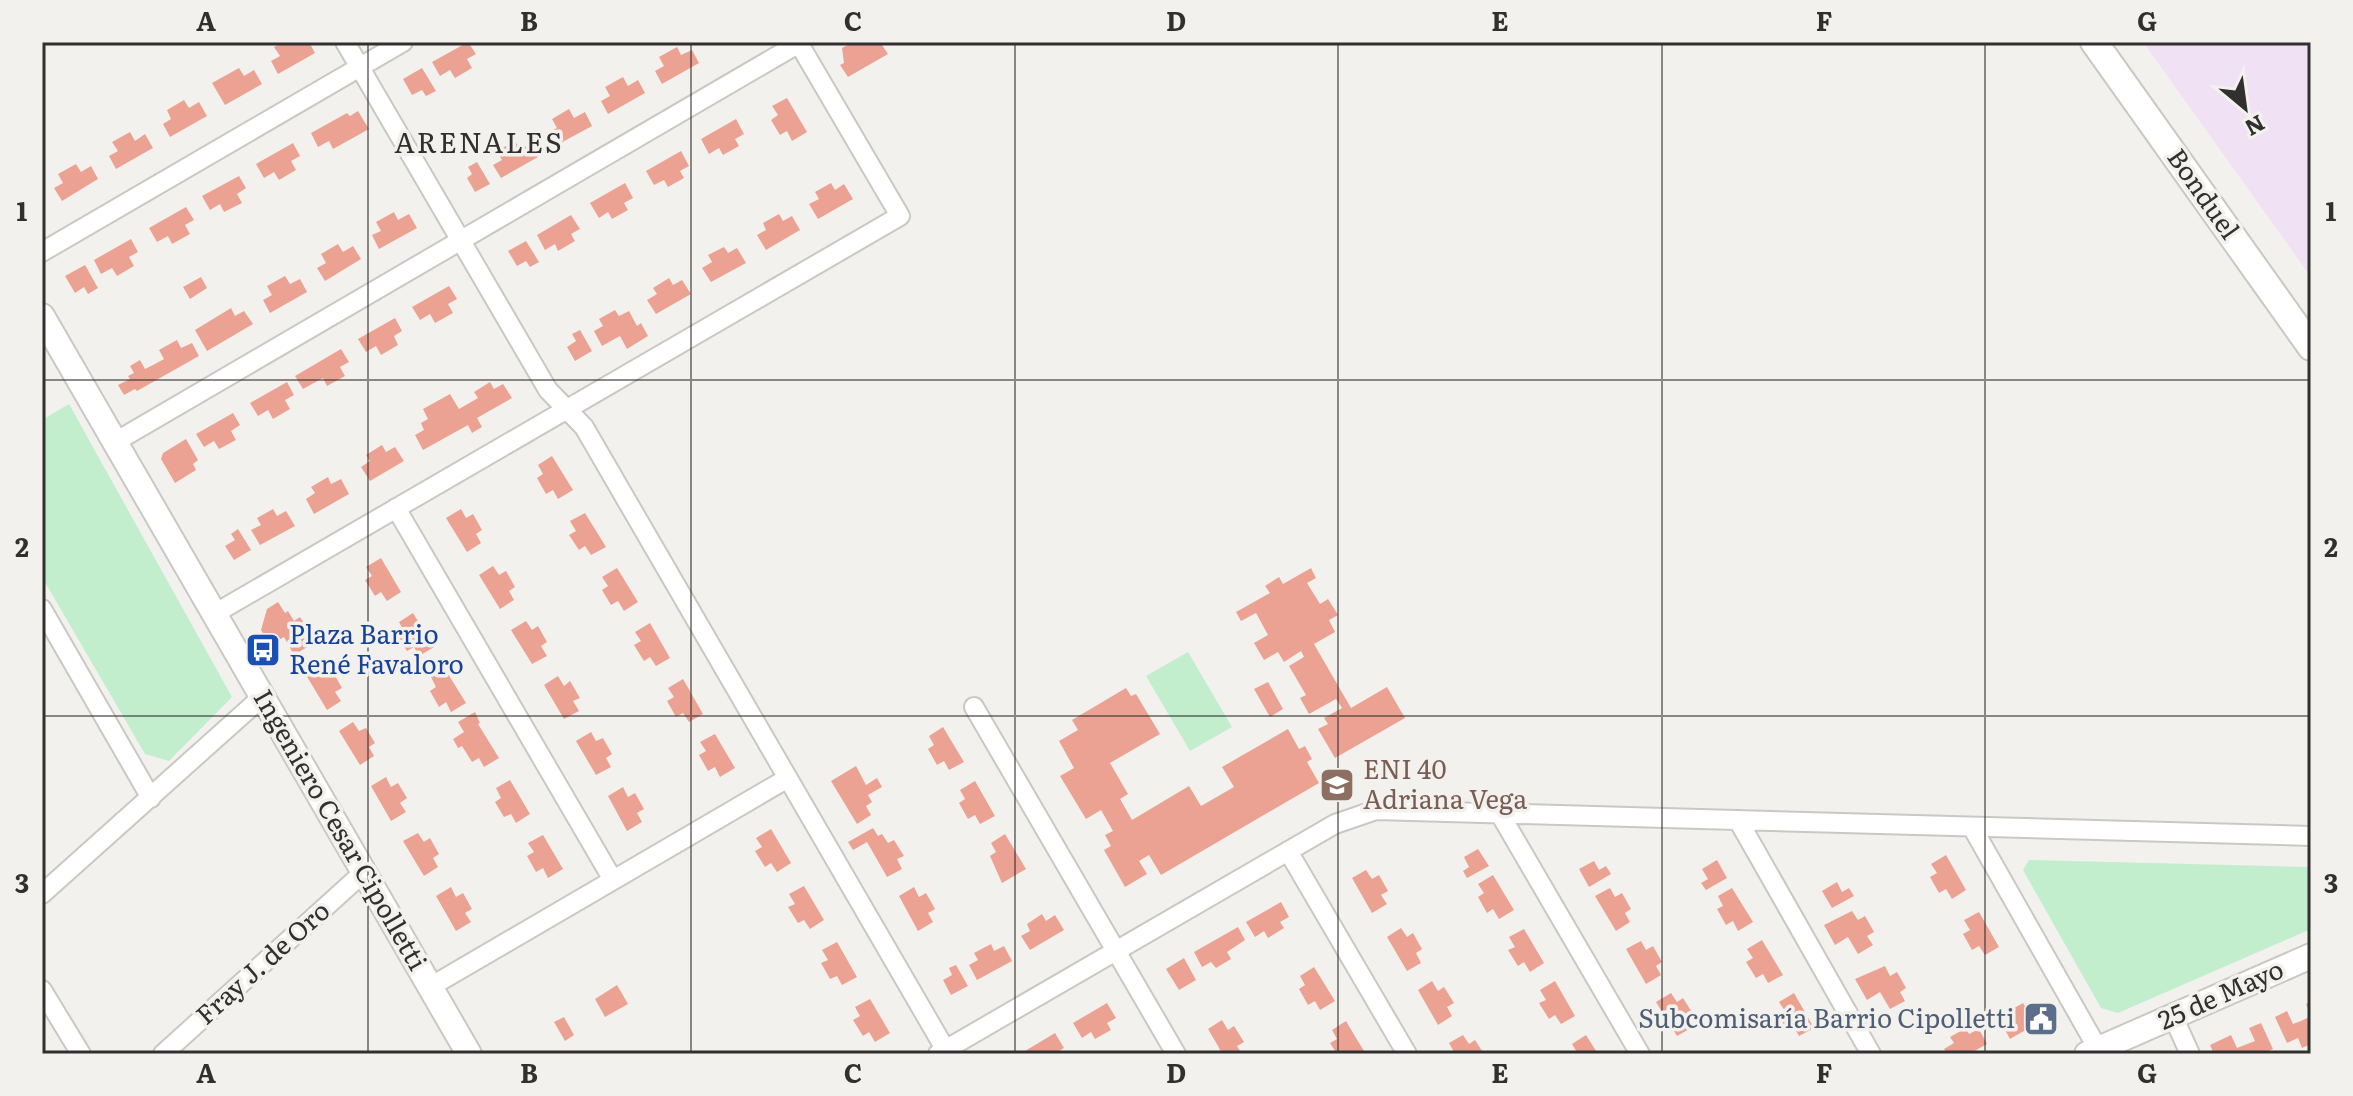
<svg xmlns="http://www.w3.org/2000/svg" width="2353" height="1096" viewBox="0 0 2353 1096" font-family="Literata,serif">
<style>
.industrial{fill:#f1e1f4}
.green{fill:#c2eecd}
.building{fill:#eca292}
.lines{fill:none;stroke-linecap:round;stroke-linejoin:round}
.minor-casing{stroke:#cac8c4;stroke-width:22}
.tertiary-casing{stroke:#cac8c4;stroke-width:28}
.secondary-casing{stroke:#cac8c4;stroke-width:30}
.minor{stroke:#fff;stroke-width:18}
.tertiary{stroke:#fff;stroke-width:24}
.secondary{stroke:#fff;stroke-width:26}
.grid{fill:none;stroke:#31302e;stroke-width:2;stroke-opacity:0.55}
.labels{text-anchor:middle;stroke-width:7;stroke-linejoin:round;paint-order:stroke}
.street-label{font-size:26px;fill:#31302e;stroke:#f3f1ed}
.transit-label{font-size:26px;fill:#164399;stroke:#f3f1ed;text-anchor:start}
.education-label{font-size:26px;fill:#785e54;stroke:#f3f1ed;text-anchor:start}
.service-label{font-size:26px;fill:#4e5e75;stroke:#f3f1ed;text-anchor:end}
.neighbourhood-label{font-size:28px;letter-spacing:2px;fill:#31302e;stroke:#f3f1ed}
.neatline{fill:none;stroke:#31302e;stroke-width:3}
.grid-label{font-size:26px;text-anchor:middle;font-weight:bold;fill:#31302e}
</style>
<rect width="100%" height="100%" fill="#f3f1ed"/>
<path class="industrial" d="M2143 42H2311V277Z"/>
<path class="green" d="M69 404 232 697 169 761 145 754 42 577V420Z
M1188 652 1232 727 1190 751 1146 676Z
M2029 860 2311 867V929L2118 1013 2101 1008 2023 870Z"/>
<path class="building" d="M283 42H295L297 45 309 42 315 53 278 74 271 61 280 56 274 47Z
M468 42 476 54 467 59 472 68 455 78 450 70 440 76 432 62Z
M853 42H880L888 54 848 77 840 65 844 63 842 48Z
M677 47 681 55 692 50 699 63 662 84 655 71 664 66 659 57Z
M239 68 244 76 254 70 262 84 225 105 212 83Z
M422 68 436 91 426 96 422 90 412 95 403 79Z
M623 77 628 86 638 80 645 93 608 114 601 101 610 96 605 87Z
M787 98 807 132 792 141 787 131 780 135 771 120 778 115 772 106Z
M184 100 189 108 199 102 207 116 170 137 163 124 171 119 167 110Z
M569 109 574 118 585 112 592 126 555 146 548 133 557 128 552 119Z
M358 111 369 129 333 149 329 141 318 147 311 133 347 113 350 116Z
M736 119 744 134 735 139 739 146 723 155 719 148 709 154 701 139Z
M130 132 135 141 145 134 153 148 116 169 109 156 118 151 112 142Z
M515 141 520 149 530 144 538 157 501 178 493 165 502 160 497 151Z
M293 143 300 156 291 161 296 170 279 180 274 172 264 178 256 164Z
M681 151 689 166 680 171 684 178 668 187 664 180 654 185 646 171Z
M477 162 490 184 475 192 467 178 472 174 468 167Z
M76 164 81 172 91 166 98 179 62 201 54 188 63 183 58 174Z
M239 176 246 188 237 194 242 203 224 212 220 204 210 210 202 196Z
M625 183 633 198 624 203 628 210 612 219 608 212 599 218 590 203Z
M831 183 835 190 844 184 853 199 818 219 809 204 819 199 815 192Z
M186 207 194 220 185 225 190 234 172 244 168 236 157 242 149 228Z
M394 212 398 220 409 214 417 228 379 249 372 235 381 231 376 222Z
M779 214 783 221 792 216 800 230 766 250 757 235 766 230 763 223Z
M571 215 580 229 571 234 575 241 558 251 555 244 545 250 537 235Z
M131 239 138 252 129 257 134 266 117 276 112 268 101 274 94 260Z
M526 241 539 262 530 267 526 261 517 266 508 251Z
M338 244 343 252 353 246 361 259 325 281 317 268 326 263 321 254Z
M724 247 728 253 737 248 746 263 711 282 702 268 712 262 708 255Z
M85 265 98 288 88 294 84 287 75 293 65 276Z
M285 276 290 284 300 279 307 292 270 313 263 300 272 295 267 286Z
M201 277 207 288 190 299 183 287Z
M669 278 673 285 682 280 691 294 656 314 647 300 657 294 653 288Z
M449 286 457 299 448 304 453 313 435 323 430 314 420 320 412 307Z
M231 308 235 316 244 311 253 324 207 351 195 330Z
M615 310 619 316 629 311 637 326 641 323 648 336 627 349 620 336 602 346 594 331 603 326 599 319Z
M395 318 402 331 394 336 398 345 381 355 376 346 366 352 358 339Z
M580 330 592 351 575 361 567 347 576 341 572 334Z
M177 340 181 348 192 343 199 356 137 391 135 389 124 395 118 385 130 379 128 376 134 373 130 366 140 360 145 369 155 364 164 359 159 350Z
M341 349 349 362 340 367 345 376 327 386 323 378 303 389 295 376Z
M287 382 294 395 285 400 290 409 273 419 268 410 258 416 250 403Z
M490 382 494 389 503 384 512 398 477 418 482 427 472 433 468 425 423 450 415 435 424 430 421 423 428 419 423 409 450 394 459 409 478 398 474 392Z
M233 413 240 425 231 431 236 440 219 449 214 441 204 447 196 434Z
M186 439 198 460 193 464 196 470 175 483 161 459 163 453Z
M382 445 386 452 395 447 404 461 370 481 361 467 370 461 366 455Z
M552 456 573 490 558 499 553 490 546 494 537 478 543 474 538 465Z
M328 477 331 484 341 479 349 494 314 514 306 499 315 493 311 487Z
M273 509 277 516 286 511 295 526 260 545 251 530 261 525 257 518Z
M461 509 466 518 473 514 482 530 476 534 481 543 467 552 446 518Z
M585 513 606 547 591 555 585 546 579 550 569 535 576 531 570 521Z
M238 529 251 550 234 560 225 546 235 540 231 534Z
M381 558 401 592 387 601 381 592 375 596 365 580 372 576 366 567Z
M493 566 499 575 506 571 515 587 509 591 514 600 500 609 479 575Z
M617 568 638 602 624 611 618 601 611 605 602 590 608 586 602 577Z
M1311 568 1316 578 1307 583 1320 604 1328 599 1338 615 1329 620 1335 632 1314 644 1351 708 1387 687 1405 718 1335 758 1318 729 1328 724 1324 718 1342 708 1336 699 1309 714 1300 698 1306 695 1289 666 1304 657 1301 651 1284 662 1278 652 1264 660 1254 643 1268 635 1256 613 1241 621 1236 612 1270 593 1265 586 1279 577 1283 584Z
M278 602 285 613 288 611 294 621 300 617 310 633 303 637 309 646 294 655 284 637 270 645 261 630 267 609Z
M413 613 434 647 419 656 414 647 407 651 397 635 404 631 399 622Z
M526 621 532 630 538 626 547 642 541 646 547 656 532 664 511 630Z
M650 623 670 658 656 666 650 657 644 661 634 645 641 641 635 632Z
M320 667 326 676 333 672 342 688 335 692 341 701 327 710 306 675Z
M445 669 466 703 451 712 446 702 439 707 430 691 436 687 431 677Z
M558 676 564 686 570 681 580 698 573 701 579 711 564 719 544 685Z
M683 679 703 714 689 722 683 713 676 717 667 701 674 697 668 688Z
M1268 682 1283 709 1270 717 1254 689Z
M1126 688 1131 696 1136 694 1160 734 1110 763 1128 794 1120 799 1132 820 1189 786 1201 806 1234 787 1222 767 1288 729 1299 749 1305 746 1312 759 1307 762 1319 783 1161 875 1149 855 1139 861 1147 874 1125 887 1104 850 1111 846 1105 835 1113 831 1101 810 1086 819 1060 776 1074 768 1059 741 1078 730 1072 720Z
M475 712 480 723 478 724 499 758 484 767 479 758 472 762 462 746 458 748 453 739 464 732 458 722Z
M353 722 359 731 366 728 375 743 369 747 374 756 360 765 339 731Z
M943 727 964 762 949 770 944 761 937 765 928 749 934 745 929 736Z
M591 732 596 741 603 738 612 754 606 758 611 767 596 775 576 741Z
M715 734 735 768 720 777 715 767 708 771 699 755 706 751 700 742Z
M856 766 866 785 877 778 882 787 868 795 872 802 866 806 871 815 857 824 831 781Z
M386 777 391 787 398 783 407 798 400 803 406 812 391 821 371 786Z
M510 780 530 814 516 823 511 814 504 817 495 802 501 798 496 788Z
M975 781 995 816 980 824 975 815 968 819 959 803 965 799 960 790Z
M623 787 628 797 635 793 644 809 637 813 642 822 627 831 608 796Z
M873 828 878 836 882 834 888 843 894 840 904 856 897 859 902 869 887 877 867 842 853 850 848 842Z
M771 829 791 863 777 872 771 863 765 867 755 851 762 847 756 838Z
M418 833 424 842 430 838 439 854 433 858 438 867 424 876 403 841Z
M1005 834 1026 869 1002 883 990 856 996 852 991 843Z
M543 835 563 869 548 878 543 868 536 872 527 856 534 852 528 843Z
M1478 849 1489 866 1467 878 1463 871 1469 867 1464 857Z
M1946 855 1966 890 1952 899 1946 889 1939 893 1930 877 1937 873 1931 864Z
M1717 860 1727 878 1706 890 1701 883 1708 879 1702 869Z
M1594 861 1599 870 1606 866 1611 874 1589 887 1579 869Z
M1366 870 1372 879 1379 875 1388 891 1381 895 1387 904 1372 913 1352 878Z
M1493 875 1514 910 1499 919 1493 909 1487 913 1478 897 1484 893 1478 884Z
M1837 882 1842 892 1849 888 1854 896 1832 908 1822 891Z
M804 886 824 920 810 929 804 920 798 923 788 907 795 904 789 894Z
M451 887 456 897 463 893 472 909 465 913 471 922 456 931 436 896Z
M914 887 919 897 926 893 935 909 928 913 933 922 918 931 899 896Z
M1610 888 1615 897 1622 893 1631 909 1625 913 1630 922 1616 931 1595 896Z
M1732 888 1753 922 1738 931 1733 921 1726 925 1717 909 1723 906 1718 896Z
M1281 902 1289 917 1280 922 1284 928 1268 938 1264 931 1255 937 1246 922Z
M1852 911 1858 920 1865 916 1874 932 1867 936 1873 945 1858 954 1848 937 1835 945 1824 925Z
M1979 912 1999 947 1985 955 1979 946 1972 950 1963 934 1970 930 1964 920Z
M1042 914 1046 921 1055 915 1064 930 1030 950 1021 936 1030 931 1027 924Z
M1238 927 1245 940 1227 952 1231 959 1216 968 1211 962 1202 967 1194 952Z
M1401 928 1407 937 1413 933 1422 949 1416 953 1421 963 1407 971 1387 937Z
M1524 929 1544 963 1530 972 1524 962 1518 966 1508 950 1515 947 1509 937Z
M1762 940 1783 975 1768 983 1763 974 1756 978 1746 962 1753 958 1747 949Z
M1641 941 1646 950 1653 946 1662 962 1656 966 1661 975 1646 984 1626 949Z
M837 942 857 977 842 985 837 976 830 979 821 963 828 960 822 950Z
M991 944 994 951 1004 946 1012 961 977 980 969 965 978 960 974 953Z
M1184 958 1196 980 1179 990 1166 969Z
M956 965 968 986 951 995 943 980 952 975 949 968Z
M1885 966 1890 976 1897 972 1906 988 1900 992 1905 1001 1890 1009 1880 992 1867 1000 1855 979Z
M1314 967 1335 1001 1320 1010 1315 1001 1308 1005 1299 989 1305 985 1300 976Z
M1432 981 1438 991 1444 987 1454 1003 1447 1007 1452 1016 1438 1025 1418 990Z
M1555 981 1575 1016 1561 1024 1555 1015 1549 1019 1539 1003 1546 1000 1540 990Z
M617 985 628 1004 605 1017 595 999Z
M1671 993 1677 1002 1683 998 1693 1014 1686 1018 1691 1028 1677 1036 1656 1002Z
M1794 993 1814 1028 1799 1036 1794 1027 1788 1031 1778 1015 1785 1011 1779 1002Z
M870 999 890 1033 875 1042 869 1032 863 1036 853 1020 860 1016 855 1007Z
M2311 1002V1044L2302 1048 2298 1038 2287 1043 2275 1017 2287 1011 2293 1024 2301 1021 2311 1016 2306 1004Z
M1107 1003 1116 1018 1107 1023 1111 1030 1095 1039 1091 1032 1082 1038 1073 1023Z
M2023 1003 2027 1010 2037 1004 2045 1019 2010 1039 2002 1024 2011 1019 2007 1012Z
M564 1017 574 1035 565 1041 554 1022Z
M1222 1020 1228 1030 1234 1026 1244 1042 1237 1046 1242 1054H1222L1218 1046 1208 1029Z
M1346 1021 1356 1038 1366 1054H1337L1330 1043 1337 1039 1332 1030Z
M2261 1023 2273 1049 2262 1054H2214L2210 1045 2231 1035 2237 1048 2255 1041 2249 1028Z
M1966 1028 1969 1034 1979 1029 1987 1044 1969 1054H1947L1944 1049 1954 1043 1950 1037Z
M1055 1033 1064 1048 1054 1054H1020Z
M1463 1035 1469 1044 1475 1040 1484 1054H1455L1449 1043Z
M1586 1035 1598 1054H1578L1572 1044Z"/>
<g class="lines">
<g class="minor-casing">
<path id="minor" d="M345 42 548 390 584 427 948 1054
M42 252 403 42
M115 442 801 42
M396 508 613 880
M42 609 151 798
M214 614 900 216 798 42
M974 707 1176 1054
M1500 814 1640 1054
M1738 820 1871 1054
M1972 827 2098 1049
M1288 851 1407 1054
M42 894 262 697
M430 987 788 778
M42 990 81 1054
M2173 1016 2190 1054
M163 1054 364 872
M938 1054 1335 824 1376 810 2311 836"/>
</g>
<g class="tertiary-casing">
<path id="tertiary" d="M42 316 469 1054
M2087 1054 2311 956"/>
</g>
<g class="secondary-casing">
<path id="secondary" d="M2094 42 2311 347"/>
</g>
<use href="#minor" class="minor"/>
<use href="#tertiary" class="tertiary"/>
<use href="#secondary" class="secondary"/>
</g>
<path class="grid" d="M368 42V1054M691 42V1054M1015 42V1054M1338 42V1054M1662 42V1054M1985 42V1054M42 380H2311M42 716H2311"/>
<defs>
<g id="bus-square" transform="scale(1.8)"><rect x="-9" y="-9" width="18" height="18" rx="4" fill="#1a4fb4" stroke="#f3f1ed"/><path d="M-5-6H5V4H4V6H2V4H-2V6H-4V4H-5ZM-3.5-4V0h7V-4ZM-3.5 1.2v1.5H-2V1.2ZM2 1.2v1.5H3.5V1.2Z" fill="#fff"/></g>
<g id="school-square" transform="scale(1.8)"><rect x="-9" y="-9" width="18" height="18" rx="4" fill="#8d6e63" stroke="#f3f1ed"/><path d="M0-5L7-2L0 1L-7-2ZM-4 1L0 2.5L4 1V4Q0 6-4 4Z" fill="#fff"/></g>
<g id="civic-square" transform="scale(1.8)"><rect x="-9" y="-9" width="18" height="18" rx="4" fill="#5c6f8a" stroke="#f3f1ed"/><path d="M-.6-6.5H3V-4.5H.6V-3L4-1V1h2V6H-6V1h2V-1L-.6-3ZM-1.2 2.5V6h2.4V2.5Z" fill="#fff"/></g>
</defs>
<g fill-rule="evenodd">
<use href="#bus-square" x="263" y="650"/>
<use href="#school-square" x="1337" y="785"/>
<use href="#civic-square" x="2041" y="1019"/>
</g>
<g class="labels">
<g class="street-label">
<text transform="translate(2203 194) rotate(55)" y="9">Bonduel</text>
<text transform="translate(340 830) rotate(60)" y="9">Ingeniero Cesar Cipolletti</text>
<text transform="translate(263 963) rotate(-42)" y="9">Fray J. de Oro</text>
<text transform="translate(2221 995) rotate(-24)" y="9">25 de Mayo</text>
</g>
<g class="transit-label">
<text x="289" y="644">Plaza Barrio<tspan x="289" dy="30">René Favaloro</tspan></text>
</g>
<g class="education-label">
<text x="1363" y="779">ENI 40<tspan x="1363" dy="30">Adriana Vega</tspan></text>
</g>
<g class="service-label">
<text x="2015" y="1028">Subcomisaría Barrio Cipolletti</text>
</g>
<g class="neighbourhood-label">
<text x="479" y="153">ARENALES</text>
</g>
</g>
<rect width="2353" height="1096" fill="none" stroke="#f3f1ed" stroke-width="88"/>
<g transform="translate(2245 108) rotate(151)" stroke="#f3f1ed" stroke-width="6" paint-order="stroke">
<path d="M0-6L14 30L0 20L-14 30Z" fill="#31302e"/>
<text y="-12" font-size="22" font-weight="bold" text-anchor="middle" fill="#31302e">N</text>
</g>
<rect x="44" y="44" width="2265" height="1008" class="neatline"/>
<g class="grid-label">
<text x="206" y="31">A</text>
<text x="529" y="31">B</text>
<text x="853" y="31">C</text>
<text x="1176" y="31">D</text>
<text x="1500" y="31">E</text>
<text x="1824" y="31">F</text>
<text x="2147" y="31">G</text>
<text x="22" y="221">1</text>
<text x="2331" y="221">1</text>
<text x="22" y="557">2</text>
<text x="2331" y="557">2</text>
<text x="22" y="893">3</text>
<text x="2331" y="893">3</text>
<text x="206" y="1083">A</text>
<text x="529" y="1083">B</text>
<text x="853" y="1083">C</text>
<text x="1176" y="1083">D</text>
<text x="1500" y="1083">E</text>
<text x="1824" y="1083">F</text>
<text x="2147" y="1083">G</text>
</g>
</svg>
